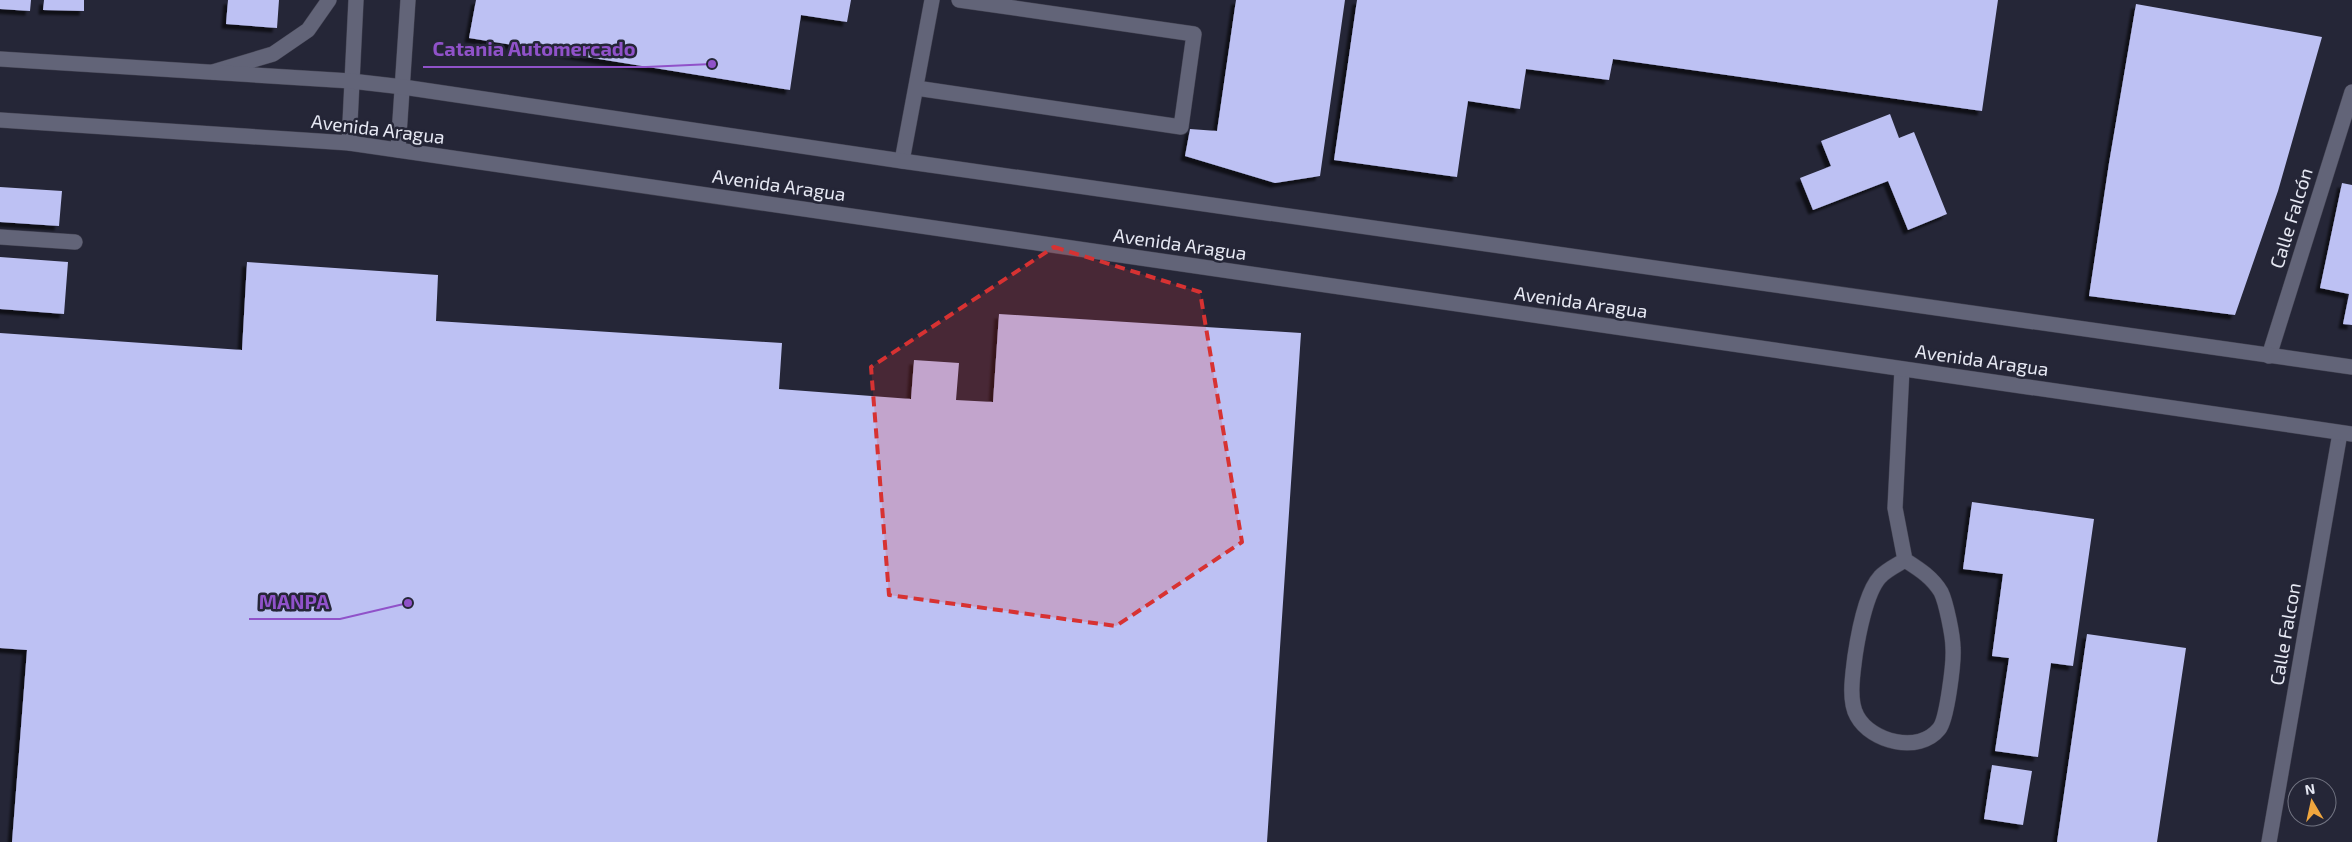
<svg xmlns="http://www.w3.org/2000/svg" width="2352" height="842" viewBox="0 0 2352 842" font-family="'Exo 2',sans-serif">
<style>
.building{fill:#bdc1f3;filter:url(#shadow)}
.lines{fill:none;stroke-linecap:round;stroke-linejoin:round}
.service-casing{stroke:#424251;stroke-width:16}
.minor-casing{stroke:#424251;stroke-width:16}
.tertiary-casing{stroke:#424251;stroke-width:16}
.service{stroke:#626478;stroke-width:15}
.minor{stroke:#626478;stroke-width:15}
.tertiary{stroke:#626478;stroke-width:15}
.marked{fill:#d73232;fill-opacity:0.2;stroke:#d73232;stroke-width:4;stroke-dasharray:10 6;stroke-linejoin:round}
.labels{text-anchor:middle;stroke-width:5;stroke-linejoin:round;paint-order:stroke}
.street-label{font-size:19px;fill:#e6e8f3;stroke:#252637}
.leader{fill:none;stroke:#9052c9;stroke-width:2}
.callout-dot{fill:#9052c9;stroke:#252637;stroke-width:2}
.callout-label{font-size:20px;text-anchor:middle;font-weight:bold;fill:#9052c9;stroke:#252637;stroke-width:5;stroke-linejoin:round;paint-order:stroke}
</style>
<defs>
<filter id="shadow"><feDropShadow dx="-4.5" dy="4.5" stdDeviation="1" flood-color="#0009"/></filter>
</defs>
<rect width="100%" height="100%" fill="#252637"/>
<path class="building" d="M0 0H31L30 11 0 9Z
M44 0H84V11L43 10Z
M228 0H279L277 28 226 24Z
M476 0H851L847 22 801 15 790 90 469 38Z
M1236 0H1345L1320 176 1275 183 1185 156 1190 129 1217 131Z
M1357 0H1998L1982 111 1613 59 1609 80 1526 69 1520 109 1468 101 1457 177 1334 160Z
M2136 4 2322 37 2278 191 2235 315 2089 296 2109 163Z
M1890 114 1899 138 1914 132 1947 214 1908 230 1888 181 1813 210 1800 178 1831 166 1821 141Z
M2342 183 2352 185V325L2343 324 2349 294 2320 288Z
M0 187 62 191 59 226 0 222Z
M0 257 68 262 64 314 0 309Z
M247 262 438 275 436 321 782 343 779 389 911 399 914 360 959 363 956 400 993 402 999 314 1301 333 1267 842H12L27 650 0 648V333L242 350Z
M1972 502 2094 519 2073 666 2051 663 2038 757 1995 751 2009 658 1992 656 2003 574 1963 569Z
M2087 634 2186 648 2157 842H2057Z
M1992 765 2032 771 2023 825 1984 819Z"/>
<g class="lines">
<g class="service-casing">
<path id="service" d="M916 88 1181 127 1194 34 959 0
M902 161 932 0
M0 237 75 242
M1902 369 1895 508 1905 560C1919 569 1932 577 1941 592 1946 602 1953 636 1953 648 1954 662 1947 720 1939 729 1919 754 1871 742 1857 716 1848 700 1853 673 1855 656 1858 636 1866 592 1880 577 1886 570 1897 565 1905 560"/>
</g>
<g class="minor-casing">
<path id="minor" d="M213 72 273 54 308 30 329 0
M349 143 356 0
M398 150 408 0
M2269 356 2352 92
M2269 842 2340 433"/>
</g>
<g class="tertiary-casing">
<path id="tertiary" d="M0 59 351 81 403 87 902 161 2352 367
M0 120 349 143 2352 434"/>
</g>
<use href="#service" class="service"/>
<use href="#minor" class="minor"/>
<use href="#tertiary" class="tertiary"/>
</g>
<path class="marked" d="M1054 247 1200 292 1242 542 1116 626 889 595 871 367Z"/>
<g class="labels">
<g class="street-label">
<text transform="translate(378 129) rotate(7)" y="7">Avenida Aragua</text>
<text transform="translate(779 185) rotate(8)" y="7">Avenida Aragua</text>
<text transform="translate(2291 218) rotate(-73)" y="7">Calle Falcón</text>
<text transform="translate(1180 244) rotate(8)" y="7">Avenida Aragua</text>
<text transform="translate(1581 302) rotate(8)" y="7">Avenida Aragua</text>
<text transform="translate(1982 360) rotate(8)" y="7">Avenida Aragua</text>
<text transform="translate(2285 634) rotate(-80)" y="7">Calle Falcon</text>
</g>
</g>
<path class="leader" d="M712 64L646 67H423M408 603L340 619H249"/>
<g class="callout-dot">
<circle cx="712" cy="64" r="5"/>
<circle cx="408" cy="603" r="5"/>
</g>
<g class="callout-label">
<text x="534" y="56">Catania Automercado</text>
<text x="294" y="609">MANPA</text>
</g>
<g transform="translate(2312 802) rotate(351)"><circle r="24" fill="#252637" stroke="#727482"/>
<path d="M0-4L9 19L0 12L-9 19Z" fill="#f0a63e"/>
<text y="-8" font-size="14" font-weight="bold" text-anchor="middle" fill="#e6e8f3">N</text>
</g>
</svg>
